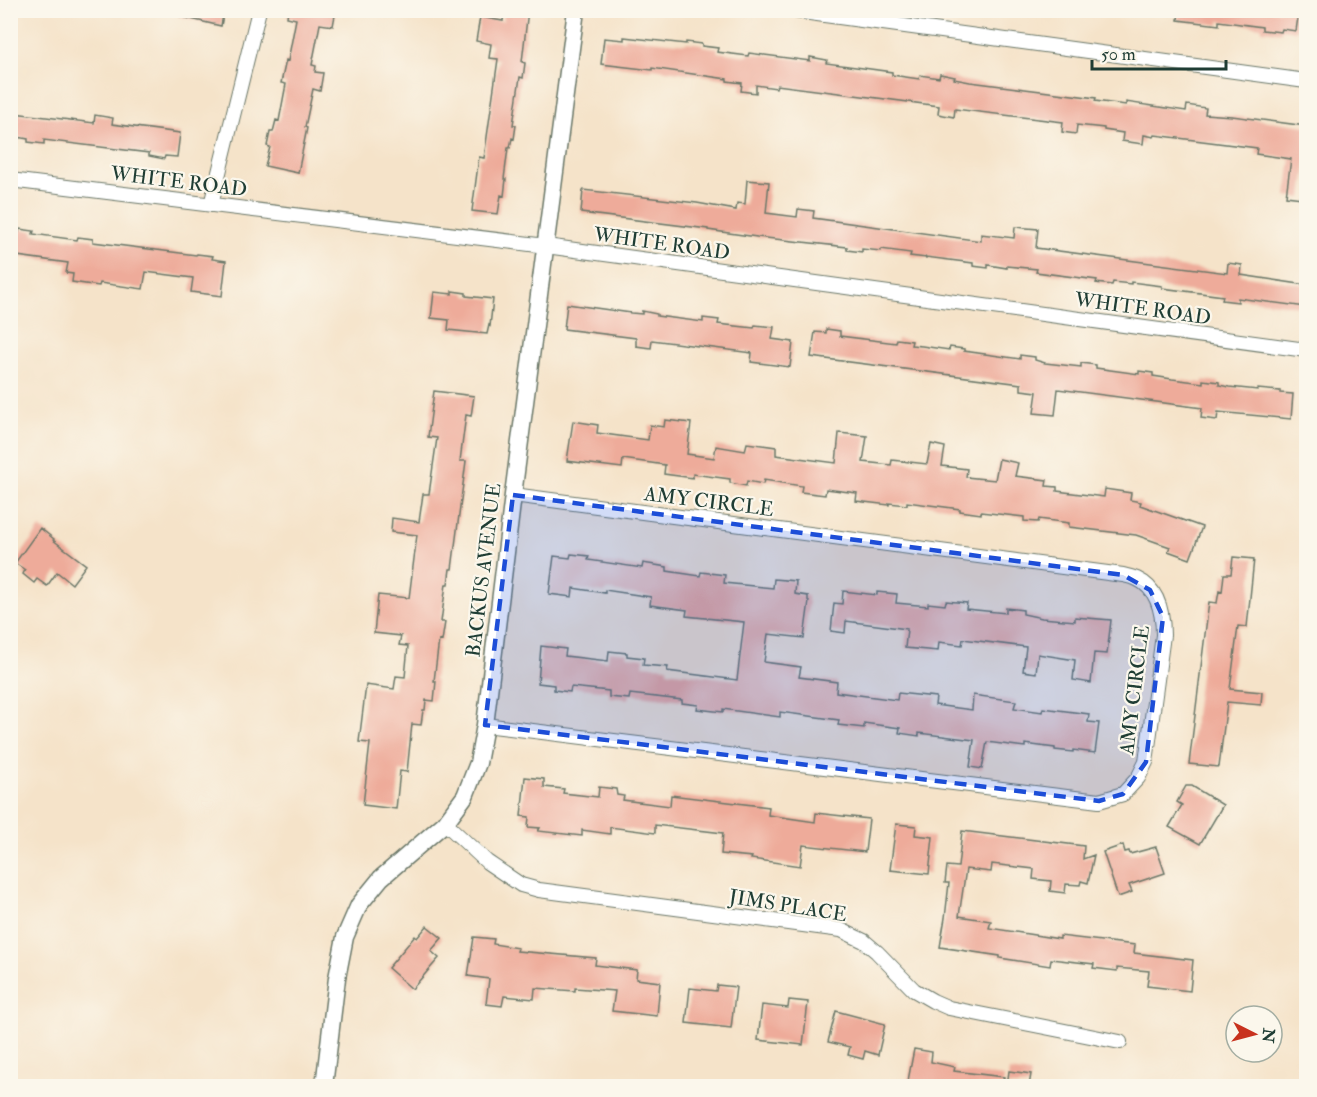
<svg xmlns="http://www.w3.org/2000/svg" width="1317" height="1097" viewBox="0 0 1317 1097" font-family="'IM FELL Double Pica',serif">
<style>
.building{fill:#eeab9a}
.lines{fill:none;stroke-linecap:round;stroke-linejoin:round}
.minor-casing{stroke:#6a7768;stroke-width:16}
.tertiary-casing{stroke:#6a7768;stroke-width:19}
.minor{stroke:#fff;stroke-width:14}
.tertiary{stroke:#fff;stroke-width:16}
.marked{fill:#1d4ed8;fill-opacity:0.2;stroke:#1d4ed8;stroke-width:4.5;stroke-dasharray:12 8;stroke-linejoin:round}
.labels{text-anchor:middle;stroke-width:4.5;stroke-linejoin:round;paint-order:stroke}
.street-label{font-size:20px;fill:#1f3d34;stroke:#fbf7ec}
</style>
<rect width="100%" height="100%" fill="#fbf7ec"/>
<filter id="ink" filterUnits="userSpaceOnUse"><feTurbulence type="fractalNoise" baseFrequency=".0167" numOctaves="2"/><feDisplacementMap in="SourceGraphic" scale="12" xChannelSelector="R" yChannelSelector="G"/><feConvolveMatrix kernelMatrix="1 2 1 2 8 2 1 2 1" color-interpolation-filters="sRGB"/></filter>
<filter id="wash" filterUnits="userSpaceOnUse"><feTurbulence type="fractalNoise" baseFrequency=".008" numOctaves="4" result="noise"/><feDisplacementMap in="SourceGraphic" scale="24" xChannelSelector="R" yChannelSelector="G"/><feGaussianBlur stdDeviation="1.35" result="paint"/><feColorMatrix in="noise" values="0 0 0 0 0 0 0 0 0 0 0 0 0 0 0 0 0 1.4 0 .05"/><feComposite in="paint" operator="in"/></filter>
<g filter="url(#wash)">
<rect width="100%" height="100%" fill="#f5e3c9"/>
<g id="blocks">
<path class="building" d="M179 10H224L221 26 178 16Z
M288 10H336L333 26 320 24 312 65 316 66 315 72 323 73 320 91 313 89 305 127 307 128 298 173 265 166 270 147 267 146 270 132H273L276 120 279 121 286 84 281 83 286 60 288 61 296 19 287 17Z
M504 10H528L522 62 525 63 523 78 520 77 513 125H516L514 139 512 138 510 148H508L504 179H506L504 196 501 195 498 214 472 211 479 157 484 158 498 59 489 58 491 44 476 41 480 17 503 21Z
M1179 10H1299L1296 31 1282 29 1281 32 1262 30V27L1219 21V25L1178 20Z
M624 37 686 44V42L702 44V46L718 48 717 52 748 56 749 53 810 61V57L827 60 826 63 892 72V75L919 79 920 75 939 78 940 74 955 77 954 79 970 82 1096 98 1095 101 1126 105V102L1186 111 1187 105 1206 108 1205 114 1232 116 1306 126V166L1302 198 1286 196 1291 159 1256 154 1257 148 1155 135 1154 137 1144 135 1143 144 1122 141 1123 133 1104 130V128L1077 125 1076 134 1062 132 1063 122 955 109 954 117 938 114 939 106 777 85 776 88 756 85V93L741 91 742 83 727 81V79L652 68V70L601 64 604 38 624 40Z
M14 113 94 123 95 115 113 118 112 124 180 133 177 157 165 156 164 159 149 156V153L44 140V144L28 142V139L11 136Z
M747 180 769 182 766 213 797 217 798 209 814 211 813 218 981 241V234L1014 238 1015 227 1038 229 1036 248 1227 273 1228 263 1242 265 1241 275 1306 285V307L1238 298V302L1222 300 1223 296 1162 288V286L1131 282V284L1113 282 1112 285 1096 283 1097 280 1036 272 1037 269 1007 266V268L988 265V268L973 266V263L926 257V258L910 256 911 253 881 249V251L862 249V252L847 250V247L757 237 708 230V229L581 213 583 190 697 203 736 210 737 203 745 204Z
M19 229 34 231 33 234 77 240 78 237 93 239V242L196 255 197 254 213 256 212 259 226 261 222 296 191 292 193 278 146 272 143 289 100 283 99 286 72 282 73 274 66 273 68 263 10 255V231L19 232Z
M452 291 466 293V296L493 299 490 326 489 325 487 334 448 330 449 320 431 318 434 292 452 294Z
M567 304 631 313 642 314V311L657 314V316L703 322V318L719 320 718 324 754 328 755 325 774 327 772 339 793 342 790 367 751 362 752 353 652 340 651 348 636 346V338L564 329Z
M826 329 840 331V336L896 343 897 339 912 341 911 345 922 346 949 350 950 347 964 349V351L1020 359V355L1035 357V360L1045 363 1081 367V363L1096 365V368L1139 374V371L1153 373V376L1172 379 1203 383V380L1219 382V385L1229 387 1258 390V389L1280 391V393L1293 394 1291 419 1218 412 1217 420 1201 418 1202 408 1058 389 1055 415 1034 413 1037 392 1021 390V384L811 357 815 332 826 333Z
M434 391 474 396 471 416 466 415 460 461H466L452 569H450L448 584H446L441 622H445L442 641 439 640 434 681H436L434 701 426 700 425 710H423L421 725 412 724 407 772 400 771 396 809 363 805 370 743 359 742 366 685 394 689 396 676 405 677 408 646 399 645 401 636 374 633 378 595 409 598 417 535 391 532 392 518 419 522 423 494H429L437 438 428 437Z
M665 420 691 423 687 454 714 458 716 446 745 451 747 443 776 447V455L836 463 839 433 867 436 863 462 891 465 892 460 927 464 931 444 945 447 942 466 967 469 966 477 995 480 999 459 1018 463 1015 476 1047 480 1046 486 1057 487V491L1104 497 1105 489 1131 493 1130 500 1141 502 1140 505 1202 527 1190 559 1168 551 1170 547 1136 535 1069 527V523L1039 519 1038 522 1024 521V517L981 512V514L960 511V509L907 502V505L889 503V505L856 501 857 493 826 489 825 495 801 492 802 486 764 480 763 484 747 481 746 486 730 483V479L693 474V478L664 474 665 465 623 459 622 468 567 461 573 421 598 425 597 433 648 440 650 425 664 427Z
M40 528 54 539 53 540 86 565 72 584 57 572 47 586 37 579 34 583 23 574 25 570 15 563Z
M571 554 589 556 588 560 642 568 643 563 667 567V571L700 576 701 572 725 575 724 583 773 588 774 579 796 581 795 594 808 596V601H809L804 638 768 634 764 662 801 667 799 677 837 682 836 692 897 700 898 693 936 697 935 705 972 710 973 695 1016 701 1014 708 1042 712 1043 708 1089 714 1088 722 1099 723 1095 753 1073 750V752L1055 750V748L1025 744V747L987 742 982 769 970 767 974 740 919 733V736L899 733 900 728 864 723V728L838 725 839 720 780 712V717L723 709V712L697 709 698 705 682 703V700L630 694 629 699 609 697V691L571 687 570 692 554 690V685L538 683 541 646 566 649 565 656 608 661 609 651 627 653V656L644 658 643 665 668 667 667 671 737 680 744 622 686 616 687 610 650 605 651 597 605 590V593L573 588 572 597 549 594 554 556 570 558Z
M1233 557 1254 559 1247 627 1238 626 1230 689 1262 692 1261 705 1227 702 1219 767 1189 764 1209 602 1217 603 1219 591 1222 592 1224 574H1231Z
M843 591 877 595V592L897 594 896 603 928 606V603L945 605 946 601 967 603 966 609 1006 613V608L1023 610V614L1042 618 1075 621V617L1111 620 1107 654 1094 653 1091 683 1073 680 1075 660 1038 654 1036 673 1023 671 1026 647 963 639 962 645 939 642 938 651 905 648 907 629 846 621 845 633 831 631 834 603 842 604Z
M525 777 544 779V787L564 789 563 793 598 797 599 787 616 789 617 795 624 796 623 800 670 806 671 795 769 807 768 815 815 822 816 813 869 819 865 852 803 845 800 866 751 859 752 857 721 854 723 833 655 825V833L610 827V834L582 830V836L538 831 540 828 528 827 529 817 521 816Z
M1186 786H1192L1223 805 1200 844 1169 827 1182 805 1177 802Z
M896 824 916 826 915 835 933 837 929 874 890 870Z
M962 831 1084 846 1083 859 1094 855 1088 883 1081 881 1080 885 1066 884 1065 893 1050 891 1051 881 1033 879 1034 869 992 864 991 872 966 869 959 916 991 921 989 928 1060 939V936L1135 945 1134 953 1193 960 1190 991 1147 986 1149 971 1117 968V971L1093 968 1094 964 1051 959 1050 966 1000 958V956L940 947 945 918 949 883H945L947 866 958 867Z
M1123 845 1125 852 1129 851 1130 854 1156 847 1165 873 1129 885 1132 892 1118 897 1103 852Z
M427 926 442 938 431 951 439 958 412 989 388 968 415 936 417 938Z
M474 937 494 939 493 944 518 948 517 951 596 958 595 965 637 970 636 979 660 982 657 1016 612 1011 615 991 575 988V991L535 988 534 999 504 996 502 1006 486 1004 489 979 468 976Z
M717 985 736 987 731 1028 686 1023 690 988 716 991Z
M789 1000 808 1002 803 1045 758 1040 762 1005 788 1008Z
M836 1011 885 1024 878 1055 865 1051 863 1059 848 1055 850 1047 828 1042Z
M914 1049 932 1052 931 1062 955 1067 954 1071 1004 1077 1003 1086H907Z
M1009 1071 1031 1074 1029 1086H1007Z"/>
</g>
</g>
<g filter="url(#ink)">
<use href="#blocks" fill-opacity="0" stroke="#6a7768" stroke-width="1.5"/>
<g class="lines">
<g class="minor-casing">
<path id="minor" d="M788 10 1306 81
M10 180 546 246 1306 350
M211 205 259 10
M485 725 1099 801 1123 794 1138 778 1146 762 1163 635C1163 614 1159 589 1137 579 1133 577 1127 576 1123 575L513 495
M445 823 487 862 521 885 539 890 841 930 864 941 877 952 914 990 933 1001 949 1008 1120 1042"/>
</g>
<g class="tertiary-casing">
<path id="tertiary" d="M324 1086 337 978 345 937 359 905 381 878 445 823 465 796 478 763 485 725 513 495 576 10"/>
</g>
<use href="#minor" class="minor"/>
<use href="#tertiary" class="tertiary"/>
</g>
</g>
<path class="marked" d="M513 495 1123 575 1150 590 1163 617 1146 762 1123 794 1099 801 485 725Z"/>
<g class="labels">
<g class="street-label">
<text transform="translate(179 181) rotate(7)" y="7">WHITE ROAD</text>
<text transform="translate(662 243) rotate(8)" y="7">WHITE ROAD</text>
<text transform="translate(1143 308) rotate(8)" y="7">WHITE ROAD</text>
<text transform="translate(709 501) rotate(7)" y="7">AMY CIRCLE</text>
<text transform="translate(483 570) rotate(-83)" y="7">BACKUS AVENUE</text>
<text transform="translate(1134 690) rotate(-83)" y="7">AMY CIRCLE</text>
<text transform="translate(788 905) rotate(9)" y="7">JIMS PLACE</text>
</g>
</g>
<rect width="1317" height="1097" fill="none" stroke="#fbf7ec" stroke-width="36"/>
<g transform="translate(1254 1034) rotate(96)"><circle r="28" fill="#fbf7ec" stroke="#a3ada2" stroke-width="1.5"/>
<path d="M0-4.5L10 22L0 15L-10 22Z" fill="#c8321e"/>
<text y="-9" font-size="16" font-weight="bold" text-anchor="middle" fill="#1f3d34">N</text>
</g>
<path d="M1092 60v9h134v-9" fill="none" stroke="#1f3d34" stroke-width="3"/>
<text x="1101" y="60" font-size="18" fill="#1f3d34" stroke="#fbf7ec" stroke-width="4.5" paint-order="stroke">50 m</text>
</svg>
